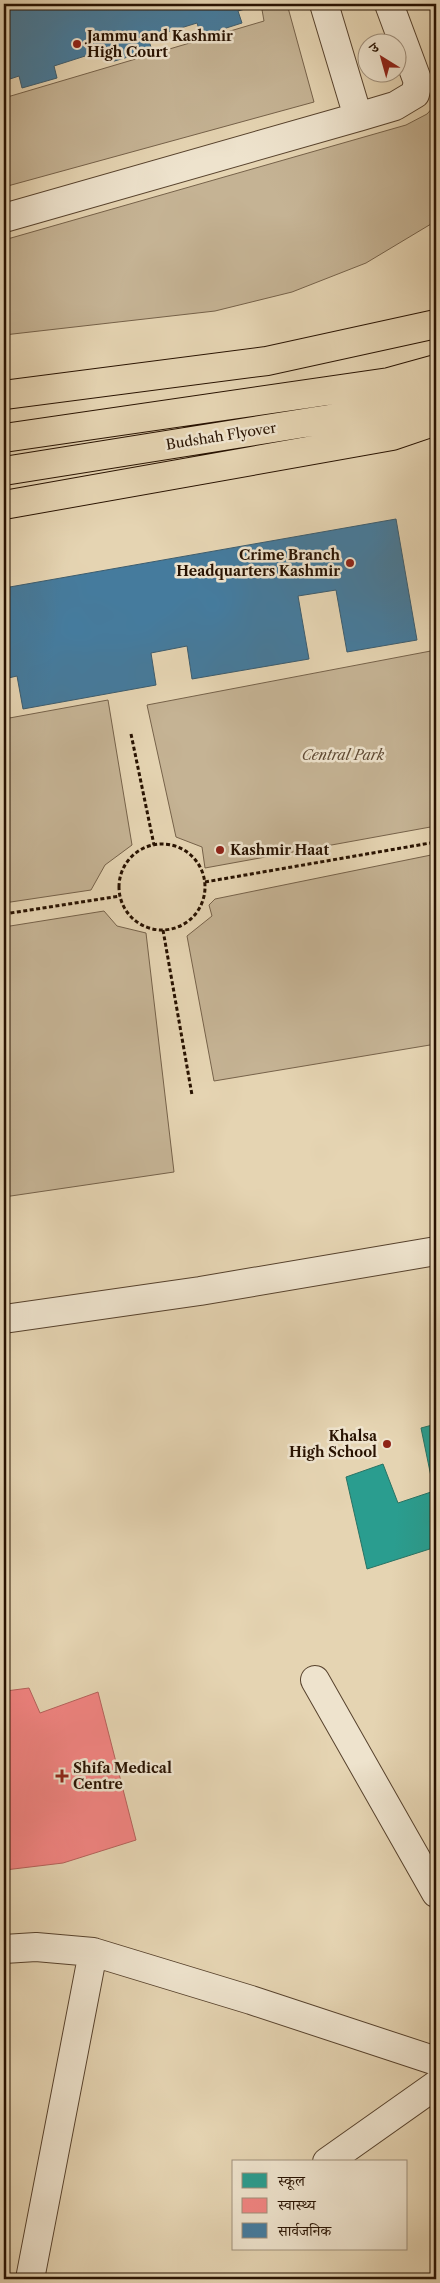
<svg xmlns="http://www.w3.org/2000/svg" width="440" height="2283" viewBox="0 0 440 2283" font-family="'Libre Caslon Text','Noto Serif Devanagari',serif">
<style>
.green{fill:#c5b394;stroke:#76624a}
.schools{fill:#2a9d8f;stroke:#297364}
.health{fill:#f28482;stroke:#b5625b}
.public{fill:#457b9d;stroke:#3c5c6e}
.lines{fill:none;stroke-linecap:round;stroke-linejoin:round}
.minor-casing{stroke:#57422d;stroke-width:30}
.major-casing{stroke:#281201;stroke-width:30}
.path{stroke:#281201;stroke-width:3;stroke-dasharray:4 2.5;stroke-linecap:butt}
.minor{stroke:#eee3cd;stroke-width:28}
.major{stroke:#e5d4b2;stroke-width:28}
.poi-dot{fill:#8f2418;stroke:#eee3cd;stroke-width:2}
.labels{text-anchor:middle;stroke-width:5;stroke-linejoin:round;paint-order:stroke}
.poi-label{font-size:14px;font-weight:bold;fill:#281201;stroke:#eee3cd;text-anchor:start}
.street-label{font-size:14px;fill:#281201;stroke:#eee3cd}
.park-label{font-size:14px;font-style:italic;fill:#5f4a34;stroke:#eee3cd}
</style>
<rect width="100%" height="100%" fill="#e5d4b2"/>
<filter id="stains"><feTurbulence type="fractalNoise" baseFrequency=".004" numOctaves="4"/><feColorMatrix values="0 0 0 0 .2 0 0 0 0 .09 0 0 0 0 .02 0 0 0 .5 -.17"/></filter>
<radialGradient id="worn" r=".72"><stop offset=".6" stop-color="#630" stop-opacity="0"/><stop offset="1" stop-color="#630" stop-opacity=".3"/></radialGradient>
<path class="green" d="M261 4H287L314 102 4 187V98L264 21Z
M436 104V221L366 263 292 292 215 311 4 335V240L406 125 427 114Z
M436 650V826L205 868 202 847 176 837 147 705Z
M108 700 132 845 105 865 91 890 4 903V719Z
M436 854V1044L214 1081 187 936 212 916 209 905 215 899Z
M104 911 117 926 146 933 174 1172 4 1197V927Z"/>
<path class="schools" d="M436 1424V1547L367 1569 346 1477 383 1464 398 1503 434 1491 421 1428Z"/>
<path class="health" d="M29 1688 40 1713 98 1692 136 1840 63 1863 5 1870 4 1706 6 1691Z"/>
<path class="public" d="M4 4H251L252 7 238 11 242 23 201 36 197 23 148 38 152 50 111 62 107 49 54 66 57 78 22 88 19 76 4 81Z
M396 519 417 640 347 652 336 590 298 596 309 659 192 679 187 646 151 653 156 685 23 709 17 676 4 679V588Z"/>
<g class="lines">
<g class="minor-casing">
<path id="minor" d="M324 4 358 117 395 106 415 94 418 82 389 4
M4 218 358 117
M4 1319 200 1291 436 1251
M315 1680 436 1893
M4 1949 36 1947 93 1952 251 2000 436 2061
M327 2162 436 2085
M30 2279 93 1952"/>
</g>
<g class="major-casing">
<path id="major" d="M4 395 267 361 436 324
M4 438 389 382 436 369
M4 471 392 409 436 395
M4 505 392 436 436 421"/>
</g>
<path class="path" d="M131 734 154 845
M119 887a43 43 0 1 1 86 0a43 43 0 1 1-86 0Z
M205 882 436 842
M4 914 120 896
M163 930 192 1095"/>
<use href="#minor" class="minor"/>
<use href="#major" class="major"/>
</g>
<g class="poi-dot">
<circle cx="77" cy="44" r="5"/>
<circle cx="350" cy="563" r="5"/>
<circle cx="220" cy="850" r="5"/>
<circle cx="387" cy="1444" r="5"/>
<path d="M59.5 1768.5h5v5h5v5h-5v5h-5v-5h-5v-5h5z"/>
</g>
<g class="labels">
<g class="poi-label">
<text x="87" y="41">Jammu and Kashmir<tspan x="87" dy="16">High Court</tspan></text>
<text x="340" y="560" text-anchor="end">Crime Branch<tspan x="340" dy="16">Headquarters Kashmir</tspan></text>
<text x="230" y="855">Kashmir Haat</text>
<text x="377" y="1441" text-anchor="end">Khalsa<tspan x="377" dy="16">High School</tspan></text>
<text x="73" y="1773">Shifa Medical<tspan x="73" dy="16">Centre</tspan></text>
</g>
<g class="street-label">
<text transform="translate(221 436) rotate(-9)" y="5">Budshah Flyover</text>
</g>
<g class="park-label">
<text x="343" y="760">Central Park</text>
</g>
</g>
<rect width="440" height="2283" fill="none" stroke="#e5d4b2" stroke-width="20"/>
<rect x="5" y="5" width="430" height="2273" fill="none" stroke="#281201" stroke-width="2.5"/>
<rect x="10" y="10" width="420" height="2263" fill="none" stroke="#281201"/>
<rect x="232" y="2160" width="175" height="90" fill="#eee3cd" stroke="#9f8f7b"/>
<rect x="242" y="2173" width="25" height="15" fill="#2a9d8f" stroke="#9f8f7b"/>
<text x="278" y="2186" font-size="15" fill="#281201">स्कूल</text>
<rect x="242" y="2198" width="25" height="15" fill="#f28482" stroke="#9f8f7b"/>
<text x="278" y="2210" font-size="15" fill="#281201">स्वास्थ्य</text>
<rect x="242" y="2223" width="25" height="15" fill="#457b9d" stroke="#9f8f7b"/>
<text x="278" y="2236" font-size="15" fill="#281201">सार्वजनिक</text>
<g transform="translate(382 58) rotate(323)"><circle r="24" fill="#eee3cd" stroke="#9f8f7b"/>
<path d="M0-4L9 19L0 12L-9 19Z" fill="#8f2418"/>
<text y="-8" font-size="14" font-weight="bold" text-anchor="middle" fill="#281201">उ</text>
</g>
<rect width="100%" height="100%" filter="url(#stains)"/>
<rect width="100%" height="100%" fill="url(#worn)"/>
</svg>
